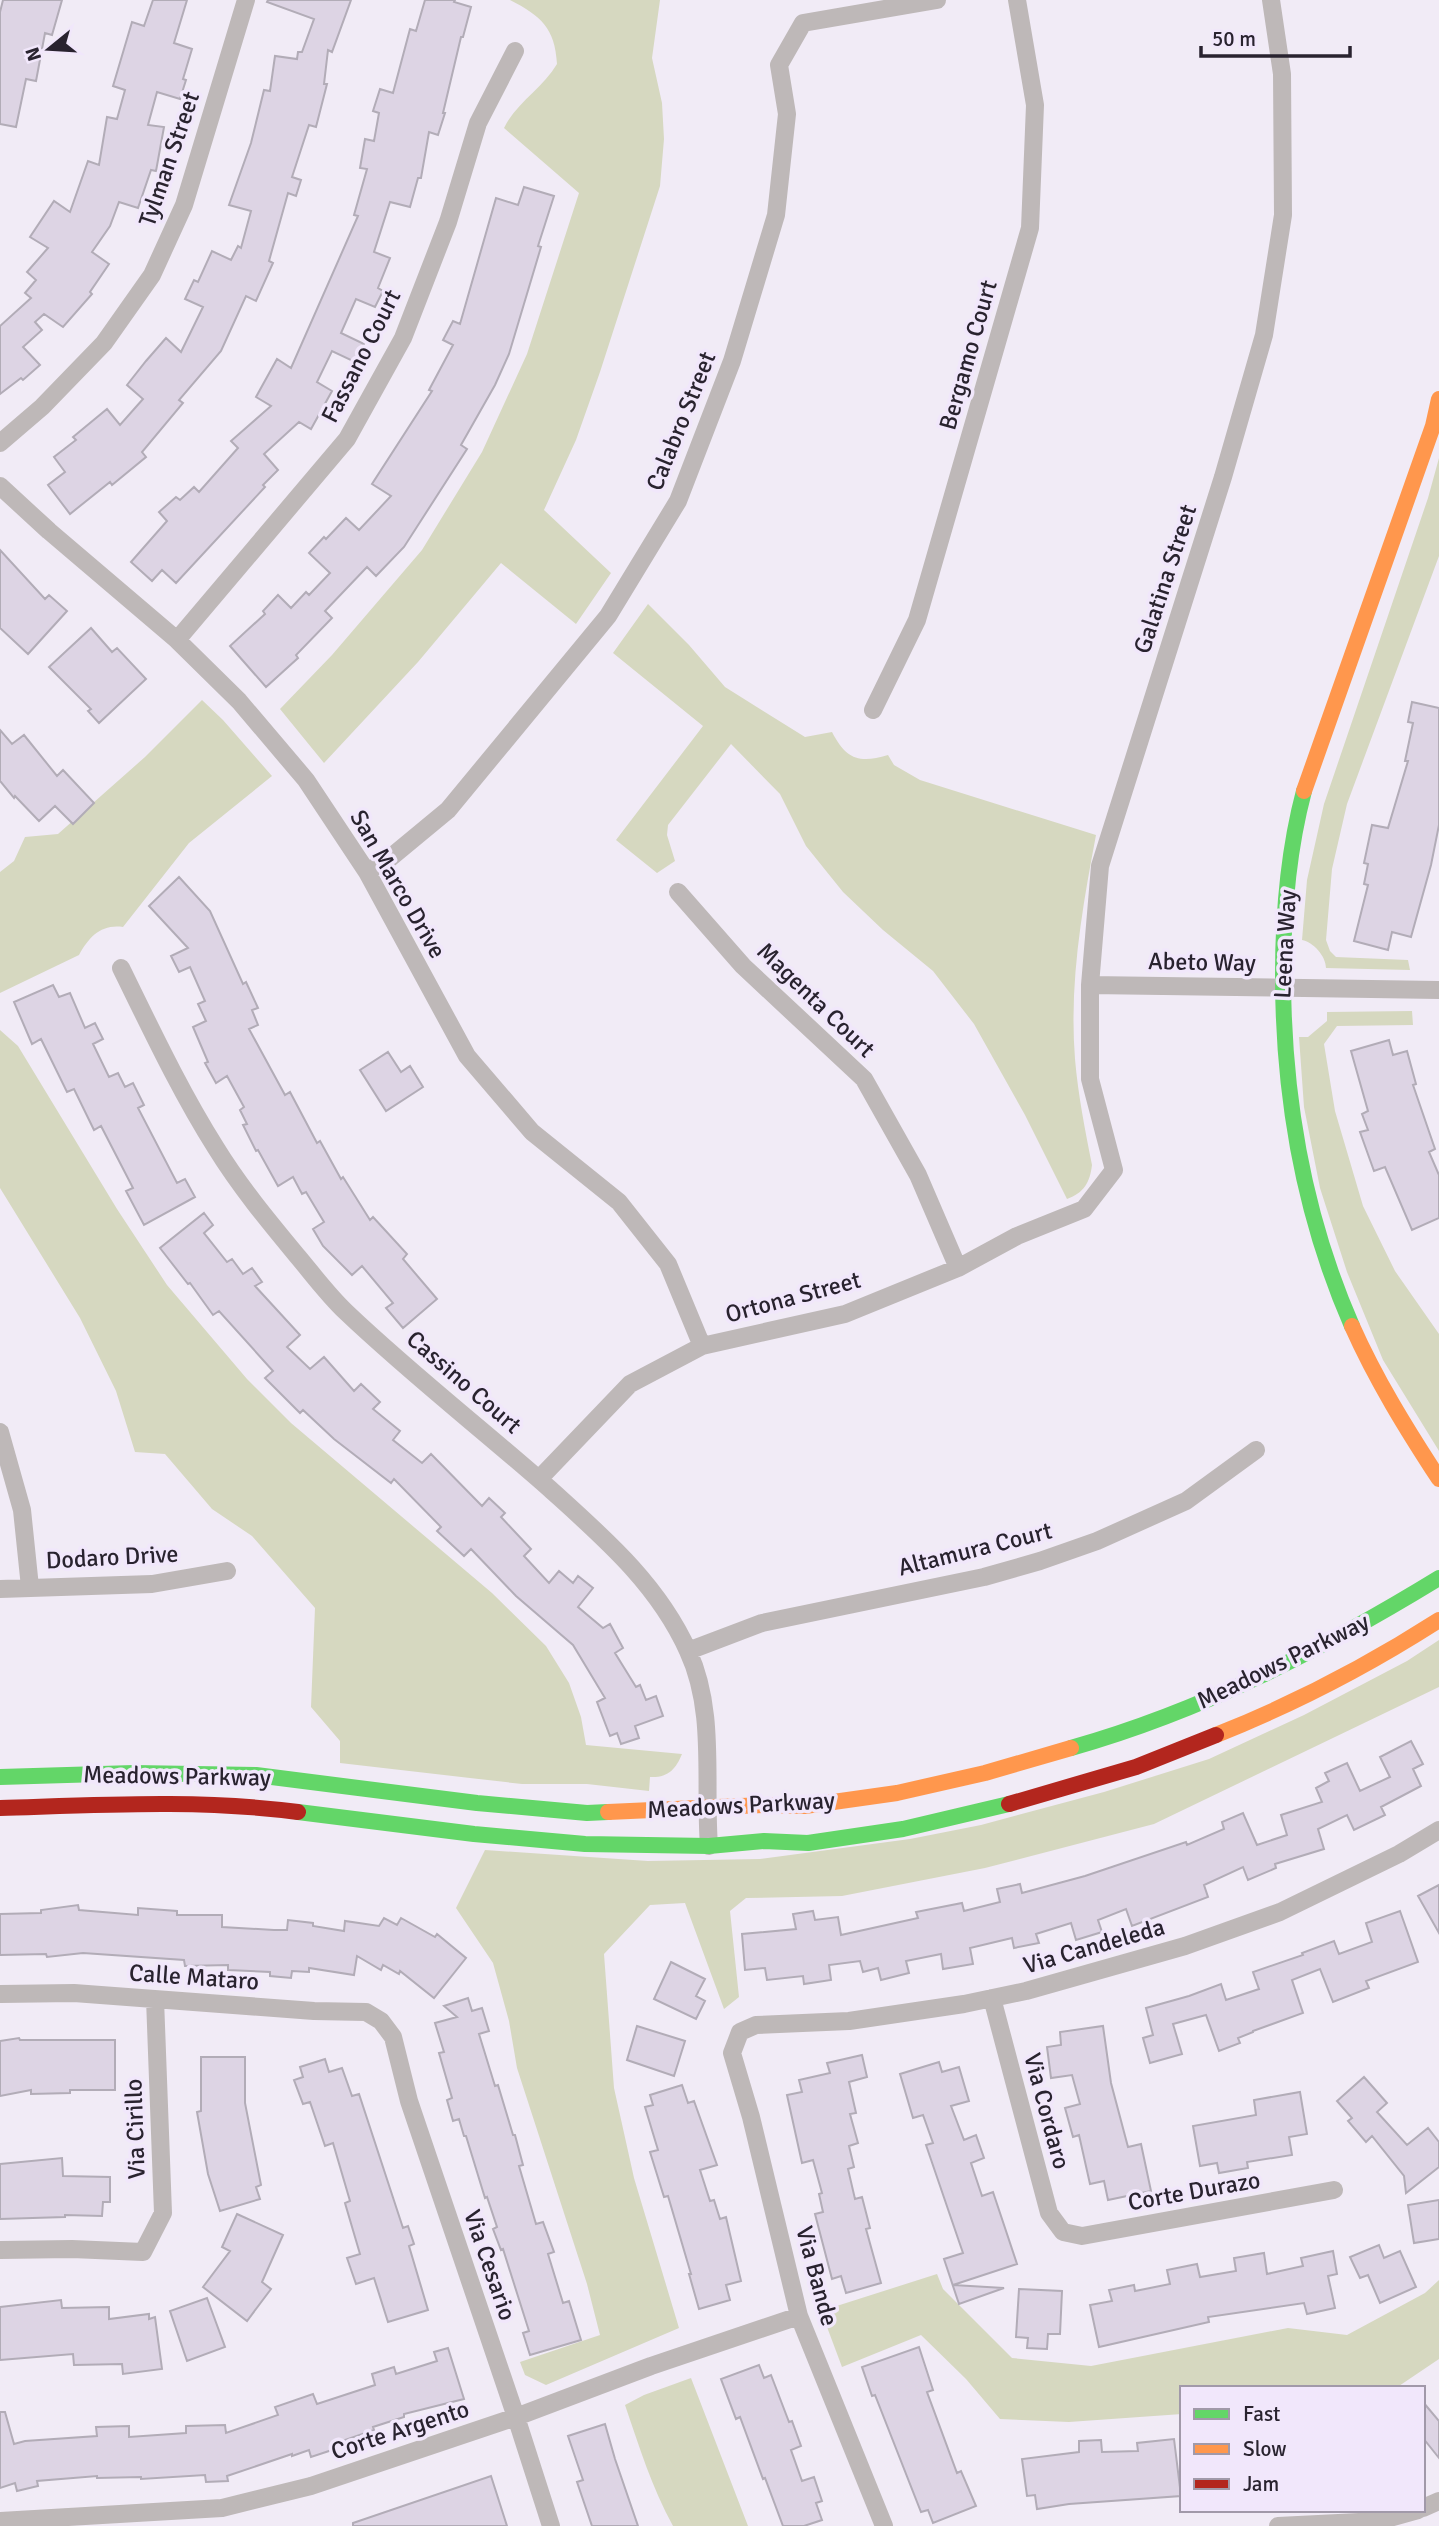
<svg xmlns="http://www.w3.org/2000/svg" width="1439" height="2526" viewBox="0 0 1439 2526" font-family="Signika,sans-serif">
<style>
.green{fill:#d6d8c0}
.building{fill:#ddd4e4;stroke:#b2acb7;stroke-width:2}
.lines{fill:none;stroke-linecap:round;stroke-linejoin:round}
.street{stroke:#beb8b8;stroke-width:18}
.fast{stroke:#63d668;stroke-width:16}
.slow{stroke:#ff974d;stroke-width:16}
.jam{stroke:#b3261e;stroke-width:16}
.labels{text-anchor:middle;stroke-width:7;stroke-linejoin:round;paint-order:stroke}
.street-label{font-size:24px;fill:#29232f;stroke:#f1e7fb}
</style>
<rect width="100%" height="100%" fill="#f1ebf6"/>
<path class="green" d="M510 0H660L652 58 662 103 664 139 660 186 600 372 576 440 544 510 611 573 576 624 501 563 418 662 324 763 280 709 332 655 422 550 482 452 527 354 579 193 504 128C516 103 543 88 557 64 555 28 541 16 510 0Z
M1439 458V556L1347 804 1332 869 1326 940 1330 951 1336 957 1408 960 1410 970 1326 968C1326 956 1313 942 1302 940L1307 880 1324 804 1428 498Z
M648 604 689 645 725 687 805 737 832 732C846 759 859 764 888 755L894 765 920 780 1096 835C1082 909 1069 984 1075 1059 1078 1094 1085 1130 1092 1165 1090 1182 1084 1193 1067 1199L1025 1115 974 1024 933 971 883 930 843 892 806 846 780 794 731 744 668 825 667 835 675 861 657 873 616 840 703 726 613 653Z
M202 700 223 720 272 776 189 843 123 927C101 924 89 937 79 955L0 993V872L14 861 25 837 58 834 145 757Z
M1412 1011 1413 1025 1337 1026 1324 1044 1335 1111 1363 1206 1395 1271 1439 1334V1451L1383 1360 1347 1272 1320 1188 1304 1107 1299 1037H1308L1327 1021V1012Z
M0 1030 18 1046 117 1209 167 1285 247 1379 291 1423 492 1593 546 1646 569 1683 581 1717 586 1745 682 1754C676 1769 668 1778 650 1777L649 1791 587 1784H522L340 1763V1741L311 1707 315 1608 252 1536 212 1509 165 1454 135 1452 116 1391 80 1318 0 1188Z
M1439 1640V1687L1154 1824 985 1868 842 1896 746 1898 730 1911 739 1997 724 2009 685 1903 650 1905 604 1954 614 2088 634 2178 679 2328 546 2385 525 2375 520 2362 600 2335 587 2284 517 2068 509 2021 493 1963 456 1908 485 1850 648 1861 760 1859 910 1839 981 1825 1104 1792 1209 1759 1304 1715 1407 1661Z
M937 2274 943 2289 1012 2358 1091 2366 1288 2328 1347 2335 1425 2293 1439 2280V2359L1396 2388H1182V2414L1069 2422 1000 2419 966 2379 921 2335 842 2367 821 2311Z
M691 2378 748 2526H673C652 2488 639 2446 625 2405L644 2395Z"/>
<path class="building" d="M3 0H62L52 35 45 33 36 81 26 79 16 127 0 124V12Z
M153 0H187L174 43 192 49 183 79 186 80 180 99 157 92 148 125 164 127 156 171 151 170 138 208 119 202 110 226 92 252 109 264 90 292 92 294 63 327 44 314 35 322 42 330 23 347 40 365 23 380 21 378 0 394V326L31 298 25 293 36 280 27 272 48 248 30 237 54 201 70 212 88 161 99 165 107 117 117 119 125 90 113 86 132 22 144 26Z
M268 0H351L332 52 328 50 324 84H327L316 127 309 125 292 177 301 180 296 196 288 193 269 261 273 263 256 301 246 296 221 351 179 400 183 403 142 452 146 457 112 485 110 482 70 514 48 485 65 472 54 457 76 440 73 437 107 409 120 425 143 399 127 385 146 361 166 338 181 352 203 307 185 299 194 280 198 282 212 251 231 260 238 246 241 248 251 211 229 205 251 143 264 90 270 91 275 56 297 59 298 52H302L314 19 267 2Z
M425 0H455L454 2 471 7 463 37H461L443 113H445L438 135 429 132 421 178H418L410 207 390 202 374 252 390 258 378 288 383 291 375 307 356 299 341 333 364 344 355 362 332 351 317 382 332 391 311 429 299 422 264 454 278 470 263 485 265 487 176 583 162 570 152 581 131 562 167 521 159 512 176 497 180 500 194 487 199 492 238 448 231 441 271 406 256 397 277 359 291 368 358 216 354 215 367 169 360 168 365 139 374 141 379 113 373 111 380 89 393 93 410 29 416 31Z
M524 187 554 196 538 246 541 247 509 354 495 385 461 445 467 449 404 547 376 576 367 567 325 611 332 618 296 655 298 658 266 687 230 646 265 614 263 611 278 595 291 608 306 592 309 595 330 573 309 553 324 537 326 539 346 518 359 530 391 496 372 484 432 391 429 390 453 345 443 340 453 321 460 324 496 198 518 205Z
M0 550 45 599 49 595 67 611 28 654 0 628Z
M91 628 112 652 117 648 146 679 99 723 88 711 91 709 49 667Z
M1412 702 1439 708V825L1431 865 1411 937 1392 932 1388 950 1354 941 1368 885 1364 884 1368 864 1364 863 1372 825 1388 828 1408 761H1405L1413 723 1408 722Z
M0 730 12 744 24 735 57 776 63 770 94 803 73 824 55 806 39 821 15 796 14 798 0 781Z
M179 877 210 911 243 984 246 982 258 1008 252 1010 258 1025 249 1029 285 1095 290 1092 317 1143 320 1141 341 1179 343 1177 370 1220 373 1217 407 1254 403 1259 437 1299 403 1328 386 1308 393 1303 362 1266 352 1275 323 1246 313 1229 324 1222 306 1192 302 1194 293 1177 278 1186 258 1150 256 1151 243 1125 247 1124 240 1110 244 1107 227 1076 216 1083 205 1063 208 1062 193 1027 206 1021 198 1004 205 1001 190 967 179 972 171 956 188 948 149 906Z
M53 985 59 997 70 993 85 1028 95 1023 103 1039 93 1044 109 1077 118 1073 125 1087 133 1083 144 1105 138 1108 177 1183 185 1179 195 1197 144 1225 126 1191 133 1188 101 1126 94 1130 74 1089 67 1092 41 1039 32 1044 14 1002Z
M1389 1040 1393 1055 1407 1051 1416 1084 1413 1085 1435 1149 1429 1152 1439 1175V1218L1412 1230 1385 1167 1374 1171 1360 1132 1368 1130 1362 1114 1368 1111 1351 1051Z
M388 1052 401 1072 410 1066 423 1087 386 1111 360 1070Z
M204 1213 213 1225 204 1233 227 1262 232 1259 243 1274 252 1268 262 1282 255 1286 300 1335 287 1347 310 1369 324 1357 354 1391 361 1384 380 1402 373 1409 400 1431 393 1440 422 1463 431 1454 482 1506 489 1498 505 1513 501 1517 531 1549 524 1556 549 1583 559 1571 573 1583 578 1576 593 1588 578 1607 603 1628 610 1624 623 1648 615 1653 636 1687 640 1685 646 1700 656 1696 663 1716 635 1726 639 1738 621 1744 617 1733 610 1736 597 1702 605 1698 573 1645 516 1596 471 1549 464 1556 437 1531 441 1527 394 1479 391 1483 334 1439 303 1410 300 1413 265 1378 273 1371 219 1311 213 1315 190 1283 188 1284 160 1248Z
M1411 1741 1423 1764 1413 1769 1421 1786 1381 1807 1385 1815 1354 1830 1347 1815 1318 1829 1324 1849 1275 1864 1276 1868 1248 1880 1243 1867 1204 1885 1208 1897 1132 1926 1126 1909 1098 1920 1102 1932 1076 1940 1071 1923 1036 1934 1039 1943 1014 1948 1012 1938 970 1948 973 1964 943 1969 941 1954 906 1961 909 1973 881 1980 878 1968 863 1972 860 1961 829 1965 831 1980 804 1984 803 1976 767 1980 765 1968 745 1970 742 1934 796 1929 793 1914 813 1911 815 1920 838 1917 841 1935 918 1918 916 1912 962 1903 964 1911 1000 1902 997 1889 1020 1884 1022 1893 1085 1876 1186 1842 1187 1845 1224 1829 1222 1822 1243 1813 1257 1845 1287 1835 1281 1815 1322 1802 1316 1788 1329 1781 1325 1773 1347 1763 1360 1791 1390 1777 1380 1757Z
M1439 1885V1933L1418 1896Z
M78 1905 79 1910 138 1915V1908L177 1911V1915H222V1927L274 1930H287L288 1920 313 1923V1926L344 1931 345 1921 379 1926 384 1918 397 1925 401 1918 435 1937 437 1934 466 1958 434 1998 400 1971 399 1974 383 1965 381 1970 357 1956 354 1975 309 1968V1972L292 1971 291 1978 270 1976V1972L228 1970V1965L185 1966 184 1960 83 1953 47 1957 46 1954 0 1955V1914L41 1913V1910Z
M1400 1911 1418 1962 1366 1981 1369 1988 1333 2002 1320 1969 1292 1980 1303 2013 1253 2031V2032L1238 2038 1240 2043 1219 2051 1206 2015 1173 2024 1182 2054 1150 2063 1143 2038 1153 2035 1146 2008 1189 1996 1221 1984 1226 2000 1259 1989 1253 1972 1303 1955 1302 1953 1334 1941 1339 1954 1372 1942 1366 1923Z
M671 1962 705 1979 696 1996 705 2001 696 2019 654 1999Z
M468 1998 472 2011 482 2008 489 2031 479 2034 495 2086 498 2085 513 2135H515L523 2165 519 2166 536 2224 543 2222 554 2252 548 2254 563 2303 569 2301 581 2340 530 2355 523 2333 529 2331 503 2249 501 2250 493 2229 497 2227 487 2197 485 2198 466 2136H464L459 2119 453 2121 447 2100 452 2098 439 2053 444 2052 435 2023 457 2017 444 2006Z
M637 2026 685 2041 674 2076 627 2060Z
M1103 2026 1111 2083 1128 2147 1141 2144 1151 2191 1108 2200 1104 2181 1090 2184 1079 2135 1073 2137 1065 2108 1080 2104 1072 2075 1051 2078 1047 2047 1061 2045 1060 2032Z
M19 2038 20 2040H115V2090H70V2093L31 2094V2090L0 2096V2041Z
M862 2055 867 2077 849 2082 856 2113 850 2114 858 2143 849 2146 854 2167 848 2169 855 2199 862 2197 870 2228 866 2229 881 2283 846 2293 841 2276 832 2279 815 2214 823 2212 819 2194 822 2193 813 2160 802 2163 787 2095 802 2092 799 2080 830 2073 827 2063Z
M201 2057H245V2103L261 2185 256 2187 260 2199 220 2211 208 2174 197 2112 201 2111Z
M325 2059 329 2072 342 2068 352 2096 359 2094 403 2228 408 2226 414 2244 409 2246 428 2310 388 2322 374 2278 356 2284 347 2258 360 2254 345 2203 350 2201 333 2143 325 2146 310 2102 303 2104 294 2080 303 2077 300 2067Z
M939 2062 942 2072 959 2067 969 2101 951 2106 964 2140 976 2135 984 2158 971 2163 982 2196 993 2192 1017 2264 953 2285 1004 2288 959 2304 944 2259 963 2253 926 2145 933 2143 923 2115 913 2118 900 2074Z
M1364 2077 1387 2103 1377 2112 1407 2145 1428 2128 1439 2142V2167L1406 2193 1404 2176 1372 2136 1366 2142 1348 2121 1352 2118 1337 2101Z
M682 2085 688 2103 694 2101 717 2165 700 2170 710 2201 714 2200 720 2219 726 2217 741 2281 726 2285 730 2300 699 2309 689 2274H691L668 2196 664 2197 650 2152 658 2150 645 2107 653 2105 650 2095Z
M1300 2092 1307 2134 1289 2137 1292 2155 1247 2162 1248 2168 1219 2173 1217 2163 1200 2166 1193 2126 1256 2115 1254 2100Z
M62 2158 63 2176 110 2177V2202H103L102 2216 65 2215V2217L0 2219V2164Z
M1439 2200V2239L1414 2243 1408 2205Z
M237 2214 283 2235 262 2282 271 2289 247 2321 203 2287 230 2251 222 2247Z
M1379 2245 1384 2258 1400 2251 1416 2287 1380 2303 1368 2275 1360 2278 1350 2257Z
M1333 2251 1337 2274 1328 2276 1335 2308 1307 2314 1304 2303 1208 2317 1209 2322 1099 2347 1090 2305 1112 2301 1109 2290 1134 2285 1135 2291 1170 2284 1167 2270 1197 2264 1200 2277 1236 2271 1234 2258 1264 2253 1267 2274 1303 2266 1301 2258Z
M1019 2289 1062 2291 1060 2334H1048L1047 2349 1027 2348 1028 2338 1016 2337Z
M207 2298 225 2347 187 2361 170 2311Z
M61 2300 62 2308 109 2307V2319L149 2314V2319L155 2317 162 2369 123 2374 122 2364 74 2365 73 2354 0 2360V2307Z
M919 2347 933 2390 927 2392 957 2473 961 2471 976 2506 933 2523 928 2510 921 2512 875 2395 872 2396 862 2367Z
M448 2348 464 2399 404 2414V2417L373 2427 374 2430 331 2445 332 2450 311 2457 309 2450 292 2456V2454L227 2476 228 2481 206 2482 205 2475 141 2479V2477L97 2478V2476L37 2481 38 2486 17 2491 15 2483 0 2488V2412H5L14 2444 25 2441 97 2436 96 2427 129 2426V2437L186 2433V2426L225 2425 226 2433 278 2415 275 2407 313 2394 317 2404 375 2385 372 2374 394 2367 396 2374 437 2361 434 2352Z
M759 2365 764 2378 771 2375 789 2422 792 2421 801 2446 791 2450 802 2481 814 2477 822 2501 816 2503 822 2520 804 2526H783L765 2478 763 2479 740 2417 736 2419 721 2379Z
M1423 2402 1439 2421V2458L1423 2438Z
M605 2424 615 2459 638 2526H592L577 2482 583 2480 568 2436Z
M1174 2439 1181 2496 1069 2504 1037 2509 1035 2495 1027 2496 1022 2459 1079 2452V2441L1101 2440 1102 2452 1138 2451 1137 2443Z
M491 2476 507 2526H353V2523Z"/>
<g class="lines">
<path class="street" d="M0 443 42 407 104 343 152 275 184 205 246 0
M0 486 49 531 177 640 239 701 306 780 367 872 467 1056 532 1132 619 1202 668 1264 702 1346
M177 640 347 439 403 338 448 222 478 123 515 51
M873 710 917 620 1030 228 1035 105 1017 0
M367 872 390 858 448 810 608 616 678 501 732 361 776 215 787 114 779 65 803 23 937 0
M678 892 743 966 864 1079 918 1175 958 1268
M121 968C151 1029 180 1091 216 1148 240 1187 270 1223 299 1258 314 1276 329 1296 346 1312 411 1374 482 1429 550 1489 603 1537 658 1584 688 1651 716 1711 704 1781 709 1846
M1090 985 1439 990
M0 1432 22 1510 30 1587
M539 1479 630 1384 702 1346 845 1314 958 1268 1017 1236 1084 1209 1114 1170 1090 1079V985L1100 866 1223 477 1264 335 1283 215 1282 74 1271 0
M0 1589 152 1584 227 1571
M688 1651 762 1623 984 1577 1040 1561 1097 1541 1186 1501 1256 1450
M0 1994 74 1993 314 2011 366 2012 381 2021 393 2037 409 2101 516 2417 551 2526
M992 1998 1049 2213 1063 2232 1082 2236 1334 2190
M0 2250 72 2249 143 2252 163 2213 155 1999
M1423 2508 1439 2501
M0 2521 222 2508 311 2486 516 2417 651 2366 799 2316
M884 2526 799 2316 751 2117 732 2053 740 2032 756 2025 849 2021 964 2004 1026 1991 1185 1946 1280 1912 1399 1854 1439 1830
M1278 2526 1379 2521 1418 2510"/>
<path class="fast" d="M1304 791C1288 851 1283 913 1283 975 1283 1096 1303 1214 1352 1326
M1071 1748C1202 1711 1323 1649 1439 1578
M0 1777 134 1773 256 1775 477 1803 587 1813 608 1812
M298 1812 474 1834 585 1844 709 1846 764 1841 808 1843 903 1829 1009 1804"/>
<path class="slow" d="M1304 791 1433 426 1439 399
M1352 1326C1376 1380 1407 1430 1439 1479
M1216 1735C1294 1704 1369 1665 1439 1620
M608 1812 763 1805 805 1806 897 1793 985 1773 1071 1748"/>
<path class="jam" d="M1009 1804 1136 1767 1216 1735
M0 1808C99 1805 200 1799 298 1812"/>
</g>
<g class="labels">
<g class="street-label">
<text transform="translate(169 159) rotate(-71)" y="8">Tylman Street</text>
<text transform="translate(968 355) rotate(-74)" y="8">Bergamo Court</text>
<text transform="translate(361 356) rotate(-63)" y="8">Fassano Court</text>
<text transform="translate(681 421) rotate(-68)" y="8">Calabro Street</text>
<text transform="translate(1165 579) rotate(-72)" y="8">Galatina Street</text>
<text transform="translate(398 884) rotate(60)" y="8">San Marco Drive</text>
<text transform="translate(1285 944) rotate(-87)" y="8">Leena Way</text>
<text transform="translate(1202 962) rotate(1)" y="8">Abeto Way</text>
<text transform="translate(816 1000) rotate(44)" y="8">Magenta Court</text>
<text transform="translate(793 1297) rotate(-15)" y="8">Ortona Street</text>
<text transform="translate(464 1382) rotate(41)" y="8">Cassino Court</text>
<text transform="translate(975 1549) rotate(-14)" y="8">Altamura Court</text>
<text transform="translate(112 1557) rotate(-3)" y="8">Dodaro Drive</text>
<text transform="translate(1283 1661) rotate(-26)" y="8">Meadows Parkway</text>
<text transform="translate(177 1776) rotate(1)" y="8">Meadows Parkway</text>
<text transform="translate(741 1805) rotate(-3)" y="8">Meadows Parkway</text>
<text transform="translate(1094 1946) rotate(-16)" y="8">Via Candeleda</text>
<text transform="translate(194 1977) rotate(4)" y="8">Calle Mataro</text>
<text transform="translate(1047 2111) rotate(75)" y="8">Via Cordaro</text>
<text transform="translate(135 2129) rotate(-92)" y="8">Via Cirillo</text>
<text transform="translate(1194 2191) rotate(-10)" y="8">Corte Durazo</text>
<text transform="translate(490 2265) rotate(71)" y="8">Via Cesario</text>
<text transform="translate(817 2276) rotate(75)" y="8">Via Bande</text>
<text transform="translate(400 2430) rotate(-18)" y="8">Corte Argento</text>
</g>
</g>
<rect x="1180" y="2386" width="245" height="126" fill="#f1e7fb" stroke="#a199a9" stroke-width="2"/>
<rect x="1194" y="2409" width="35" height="10" fill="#63d668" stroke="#a199a9" stroke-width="2"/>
<text x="1243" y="2421" font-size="21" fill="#29232f">Fast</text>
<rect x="1194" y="2444" width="35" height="10" fill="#ff974d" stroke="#a199a9" stroke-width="2"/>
<text x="1243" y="2456" font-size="21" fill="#29232f">Slow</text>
<rect x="1194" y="2479" width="35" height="10" fill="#b3261e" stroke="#a199a9" stroke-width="2"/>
<text x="1243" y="2491" font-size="21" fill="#29232f">Jam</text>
<g transform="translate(49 49) rotate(252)" stroke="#f1e7fb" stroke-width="5" paint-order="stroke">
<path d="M0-5L12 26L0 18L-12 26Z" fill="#29232f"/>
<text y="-10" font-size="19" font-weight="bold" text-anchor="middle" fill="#29232f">N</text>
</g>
<path d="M1201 46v10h149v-10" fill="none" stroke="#29232f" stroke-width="3.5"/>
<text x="1212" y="46" font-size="21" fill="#29232f" stroke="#f1e7fb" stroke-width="5" paint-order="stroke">50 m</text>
</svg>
